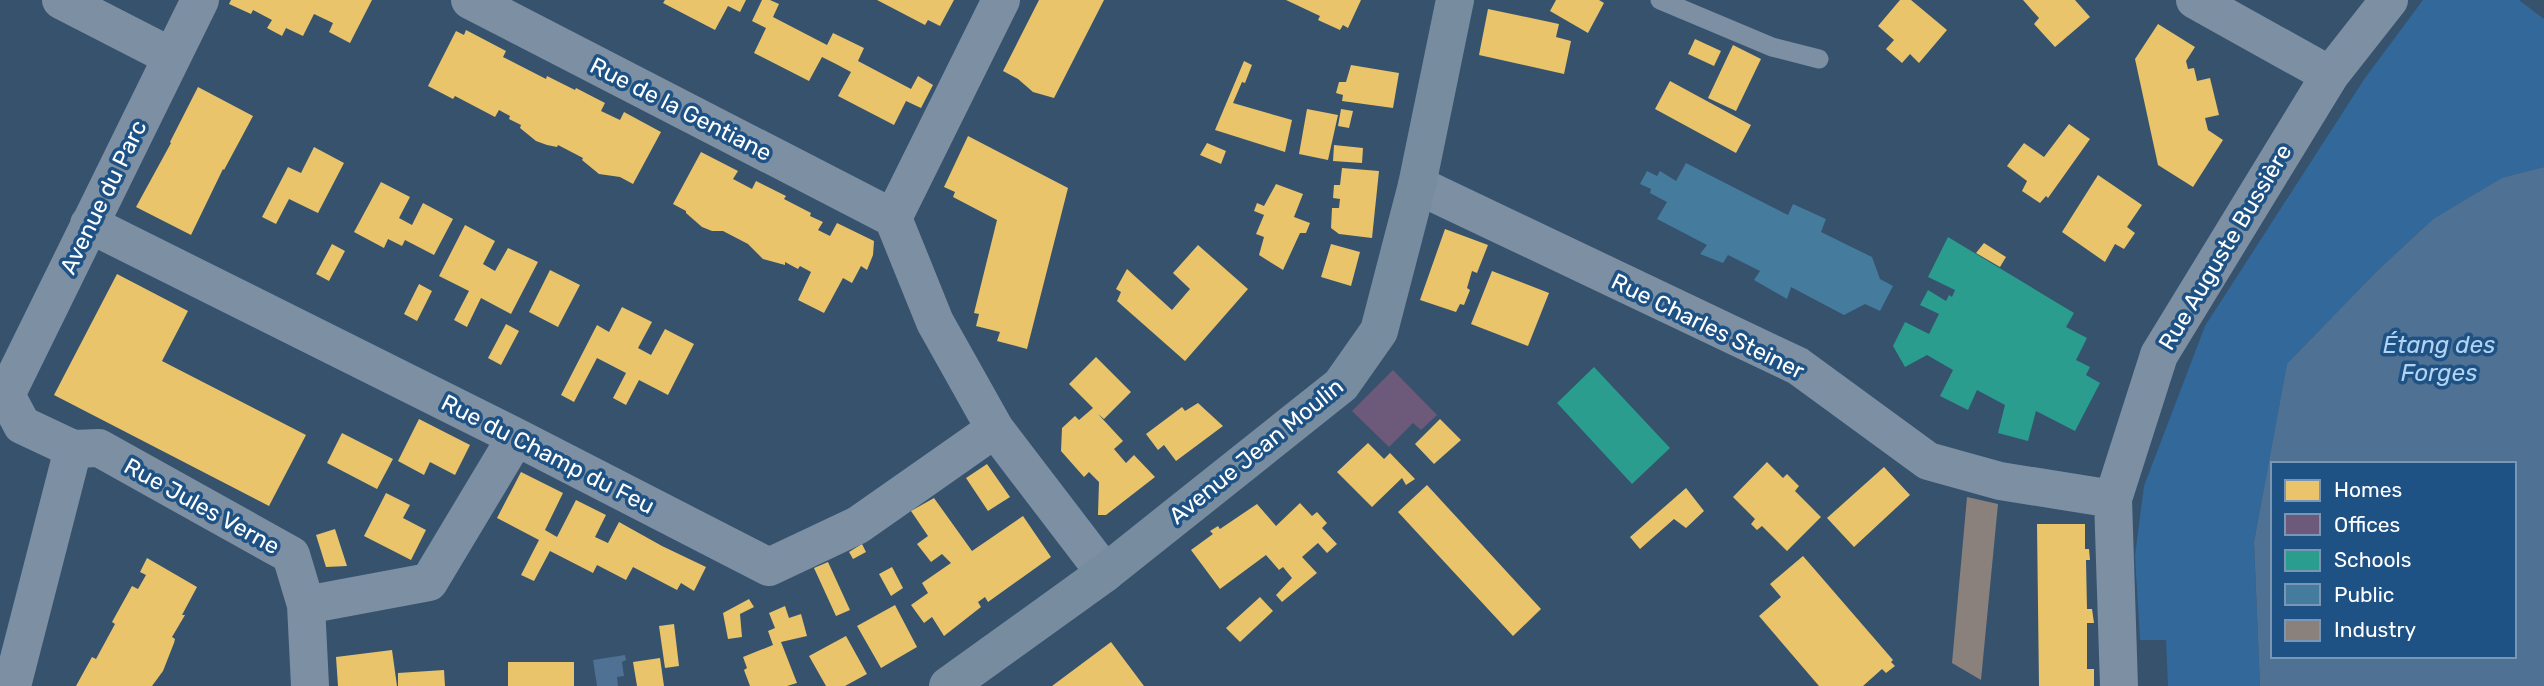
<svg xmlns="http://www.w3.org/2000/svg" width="2544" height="686" viewBox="0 0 2544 686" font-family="Rubik,sans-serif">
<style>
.green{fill:#33689a}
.water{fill:#4e7194;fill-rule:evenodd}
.homes{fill:#e9c46a}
.offices{fill:#6d597a}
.schools{fill:#2a9d8f}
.public{fill:#457b9d}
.industry{fill:#8a817c}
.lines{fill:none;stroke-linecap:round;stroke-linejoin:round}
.lane{stroke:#7c8fa3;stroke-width:19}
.street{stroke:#7c8fa3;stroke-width:38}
.secondary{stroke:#778c9f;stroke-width:38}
.labels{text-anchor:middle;stroke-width:7;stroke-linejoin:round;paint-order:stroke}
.street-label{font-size:23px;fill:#fff;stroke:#1f5284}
.water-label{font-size:24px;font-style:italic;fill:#b2d3f1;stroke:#1f5284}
</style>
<rect width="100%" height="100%" fill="#36526d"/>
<path class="green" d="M2423 0H2519L2544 19V167L2502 179 2433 219 2377 271 2287 365 2254 542 2260 686H2168L2166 640H2140L2135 556 2144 486 2205 326 2365 78Z"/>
<path class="water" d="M2544 167V686H2260L2254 542 2287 364 2377 271 2433 219 2502 178ZM2273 464H2514V656H2273Z
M625 655 626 660 622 662 624 676 617 677 618 686H597L593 660Z"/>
<path class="homes" d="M231 0H372L350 43 329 32 333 23 314 14 303 36 286 28 282 36 267 28 272 20 253 10 251 14 229 4Z
M665 0H746L740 12 728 6 715 30 663 3Z
M762 0H770L779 4 773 17 827 45 833 33 864 48 858 61 911 89 918 76 933 85 921 108 906 101 894 125 838 96 851 72 836 64 822 57 809 81 754 53 766 28 752 21Z
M877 0H954L940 26 928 20 925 25Z
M1039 0H1104L1054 98 1033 92 1018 79 1003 71Z
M1286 0H1361L1348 28 1343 25 1340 30 1318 20 1320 16Z
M1556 0H1599L1604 3 1588 33 1550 11Z
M1900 0H1911L1947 30 1919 63 1910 54 1902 63 1886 49 1894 40 1878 26Z
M2023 0H2075L2090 17 2055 47 2034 24 2039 18Z
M1488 9 1559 24 1556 37 1571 41 1564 74 1479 55Z
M2158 24 2195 47 2186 61 2188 69 2194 68 2197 81 2210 78 2219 115 2205 118 2208 130 2223 140 2193 187 2158 165 2135 59Z
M466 30 506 51 503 57 546 79 547 76 575 90 576 88 605 103 601 111 620 120 624 112 661 132 633 184 620 177 599 174 582 160 583 158 558 145 557 147 547 145 536 141 520 128 521 125 509 119 510 116 499 110 495 117 455 96 453 99 428 86 456 31 464 35Z
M1695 39 1721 51 1714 66 1688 54Z
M1733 45 1761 59 1736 111 1708 98Z
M1244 61 1252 65 1245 83 1242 82 1233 103 1292 120 1285 152 1215 130Z
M1351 65 1399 73 1393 108 1342 101 1343 95 1336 93 1339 82H1346Z
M1670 81 1751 125 1736 153 1655 109Z
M198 87 253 116 224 170 223 169 191 235 136 207 171 143 170 142Z
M1307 109 1338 115 1328 160 1299 154Z
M1341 109 1353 111 1349 128 1338 126Z
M2069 124 2090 139 2048 198 2046 196 2040 203 2022 191 2027 181 2007 166 2024 143 2044 157Z
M968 136 1068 188 1027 349 997 341 1000 332 976 326 979 314 974 313 997 220 953 197 955 192 944 187Z
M1207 143 1226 151 1221 164 1200 155Z
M1334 145 1363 148 1362 163 1333 161Z
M314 147 344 163 318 213 289 199 276 224 262 217 288 167 301 173Z
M701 152 738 171 733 179 752 189 756 181 786 196 784 199 811 213 810 216 823 222 818 230 830 236 837 223 874 241 873 255 867 270 861 266 852 283 843 278 824 313 798 300 811 272 800 266 798 269 785 262V265L763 259 748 244 723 231H712L702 227 686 213V211L673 204Z
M1342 168 1379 171 1372 238 1339 234 1331 228 1332 208H1339L1340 199 1333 198 1334 185H1340Z
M2098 175 2142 205 2127 227 2135 233 2124 249 2115 244 2105 262 2062 232Z
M381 182 410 197 399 218 412 225 423 203 453 219 434 255 405 240 402 246 388 239 384 248 354 232Z
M1276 184 1303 194 1294 217 1310 223 1306 233H1300L1283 270 1259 255 1264 237 1256 234 1264 215 1254 211 1257 203 1264 206Z
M465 225 495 241 483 264 495 271 508 248 538 262 511 314 481 298 467 327 454 320 469 291 439 276Z
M1445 229 1488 245 1477 273 1472 271 1467 288 1470 290 1464 305 1460 304 1456 312 1420 300Z
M1984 243 2006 257 2000 267 1976 253Z
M332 244 345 251 329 281 316 274Z
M1331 244 1360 252 1351 286 1321 277Z
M1198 245 1248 289 1185 361 1117 301 1121 292 1116 289 1127 269 1172 310 1190 289 1173 273Z
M550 270 580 285 558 327 529 312Z
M1492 271 1549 293 1528 346 1471 324Z
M117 274 188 311 162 361 306 435 269 506 54 395Z
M419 284 432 291 417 321 404 314Z
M622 307 652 322 638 348 651 355 665 329 694 344 668 395 639 380 626 405 613 398 626 373 597 358 574 402 561 395 597 325 609 332Z
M506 324 519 331 501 365 488 358Z
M1096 357 1131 392 1104 419 1098 414 1123 441 1114 449 1126 463 1134 455 1155 477 1106 515H1098L1099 482 1089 472 1084 477 1061 451 1062 428 1075 416 1079 420 1093 408 1069 384Z
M1198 403 1223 426 1176 461 1164 445 1158 450 1146 434 1182 407 1185 411Z
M419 419 470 445 455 475 430 462 424 475 398 461Z
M1440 419 1461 440 1434 464 1415 444Z
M342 433 393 459 377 489 327 463Z
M1368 443 1384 459 1390 453 1415 479 1406 485 1402 478 1372 507 1337 472Z
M1767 462 1783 478 1787 474 1799 486 1795 491 1821 517 1787 551 1762 526 1757 530 1751 524 1755 519 1733 497Z
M987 464 1010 497 988 511 966 478Z
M1884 467 1910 495 1854 547 1827 518Z
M521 472 563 493 545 530 557 537 576 500 606 515 595 537 608 543 619 522 662 546 706 567 694 591 681 583 677 590 633 567 626 580 597 565 593 573 550 551 534 581 521 575 539 540 497 518Z
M1427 485 1541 609 1513 636 1398 512Z
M1686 488 1704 511 1686 528 1674 519 1640 549 1630 537Z
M386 493 410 505 403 518 426 530 411 560 364 536Z
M934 498 972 551 1023 516 1051 557 988 602 985 597 978 602 981 607 944 636 932 617 924 623 911 605 928 593 922 583 951 563 942 554 931 562 917 544 928 536 911 511Z
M1300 503 1312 516 1317 512 1327 523 1322 528 1337 544 1327 553 1318 543 1302 557 1317 573 1282 602 1276 595 1292 578 1283 567 1279 570 1266 555 1220 589 1191 550 1213 534 1210 531 1218 526 1220 529 1257 504 1276 526Z
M2037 524H2085V549H2089L2090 560H2086L2087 609H2092L2094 623H2087V669H2094V686H2039Z
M335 529 347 566 326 567 316 535Z
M862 544 866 552 853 559 849 552Z
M1803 556 1893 660 1891 662 1895 666 1886 673 1882 669 1863 686H1819L1759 616 1781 597 1770 584Z
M147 558 197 587 182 615H185L172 637 175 639 174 643 163 671 152 686H76L92 657 96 659 115 624 112 622 132 586 138 589 146 575 140 572Z
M828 562 850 610 836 616 814 568Z
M892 567 903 588 891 596 879 574Z
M1260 597 1273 611 1240 642 1226 628Z
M749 599 754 607 740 614 742 637 728 639 723 613Z
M895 605 917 647 881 668 857 626Z
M785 606 789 618 801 614 807 636 781 642 797 683 787 686H750L744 670 747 668 743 657 773 645 768 631 775 628 769 613Z
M674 624 679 666 665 668 659 626Z
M846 636 867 674 845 686H826L809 656Z
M1111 642 1144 686H1052Z
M392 650 397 686H338L336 657Z
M660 658 664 686H637L633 662Z
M508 662H574V686H508Z
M444 670 445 686H398V673Z"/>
<path class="offices" d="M1393 370 1437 415 1421 430 1413 423 1389 447 1352 411Z"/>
<path class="schools" d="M1948 237 2074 313 2066 327 2087 338 2076 360 2090 367 2086 375 2100 383 2075 431 2036 411 2028 441 1998 433 2005 405 1977 390 1968 410 1940 396 1953 370 1927 355 1905 367 1893 346 1905 322 1929 334 1939 314 1920 305 1928 290 1946 301 1949 295 1952 297 1955 290 1928 277Z
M1594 367 1670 448 1632 484 1557 403Z"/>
<path class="public" d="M1686 163 1788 215 1793 204 1826 219 1821 232 1872 257 1880 279 1893 286 1880 311 1865 304 1844 315 1791 287 1787 299 1754 280 1760 271 1728 255 1723 263 1700 254 1707 245 1657 219 1667 202 1650 193 1651 189 1640 184 1647 171 1657 176 1660 171 1676 181Z"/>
<path class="industry" d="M1967 497 1998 504 1981 680 1952 663Z"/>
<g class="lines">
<path class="lane" d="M1660 0 1772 47 1819 59"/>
<path class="street" d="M61 0 172 57
M200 0 6 395 22 425 73 449 99 448 291 555 306 605 310 686
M470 0 893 218
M2195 0 2330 75
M1417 185 1798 366 1928 461 2000 481 2113 499
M893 218 935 322 995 429 1105 573
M893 218 1001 0
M89 224 516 437 769 567 858 525 995 429
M306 605 429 582 516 437
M12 686 73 449
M2119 686 2113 499 2159 355 2330 75 2389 0"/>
<path class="secondary" d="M948 686 1105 573 1341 385 1379 331 1417 185 1455 0"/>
</g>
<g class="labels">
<g class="street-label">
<text transform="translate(681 109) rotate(27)" y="8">Rue de la Gentiane</text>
<text transform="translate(103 197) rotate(-64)" y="8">Avenue du Parc</text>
<text transform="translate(2225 247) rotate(-59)" y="8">Rue Auguste Bussière</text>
<text transform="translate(1708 326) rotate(26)" y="8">Rue Charles Steiner</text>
<text transform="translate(1256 451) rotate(-39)" y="8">Avenue Jean Moulin</text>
<text transform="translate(548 454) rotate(27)" y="8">Rue du Champ du Feu</text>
<text transform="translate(202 506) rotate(29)" y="8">Rue Jules Verne</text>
</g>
<g class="water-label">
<text x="2439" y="353">Étang des<tspan x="2439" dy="28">Forges</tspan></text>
</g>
</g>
<rect x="2271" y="462" width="245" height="196" fill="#1f5284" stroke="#7997b5" stroke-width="2"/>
<rect x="2285" y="480" width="35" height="21" fill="#e9c46a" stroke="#7997b5" stroke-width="2"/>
<text x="2334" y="497" font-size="21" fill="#ffffff">Homes</text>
<rect x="2285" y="514" width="35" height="21" fill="#6d597a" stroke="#7997b5" stroke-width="2"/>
<text x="2334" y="532" font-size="21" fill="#ffffff">Offices</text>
<rect x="2285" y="550" width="35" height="21" fill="#2a9d8f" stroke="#7997b5" stroke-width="2"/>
<text x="2334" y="567" font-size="21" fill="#ffffff">Schools</text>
<rect x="2285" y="584" width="35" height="21" fill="#457b9d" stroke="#7997b5" stroke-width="2"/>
<text x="2334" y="602" font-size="21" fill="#ffffff">Public</text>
<rect x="2285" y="620" width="35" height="21" fill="#8a817c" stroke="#7997b5" stroke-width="2"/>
<text x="2334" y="637" font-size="21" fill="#ffffff">Industry</text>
</svg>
